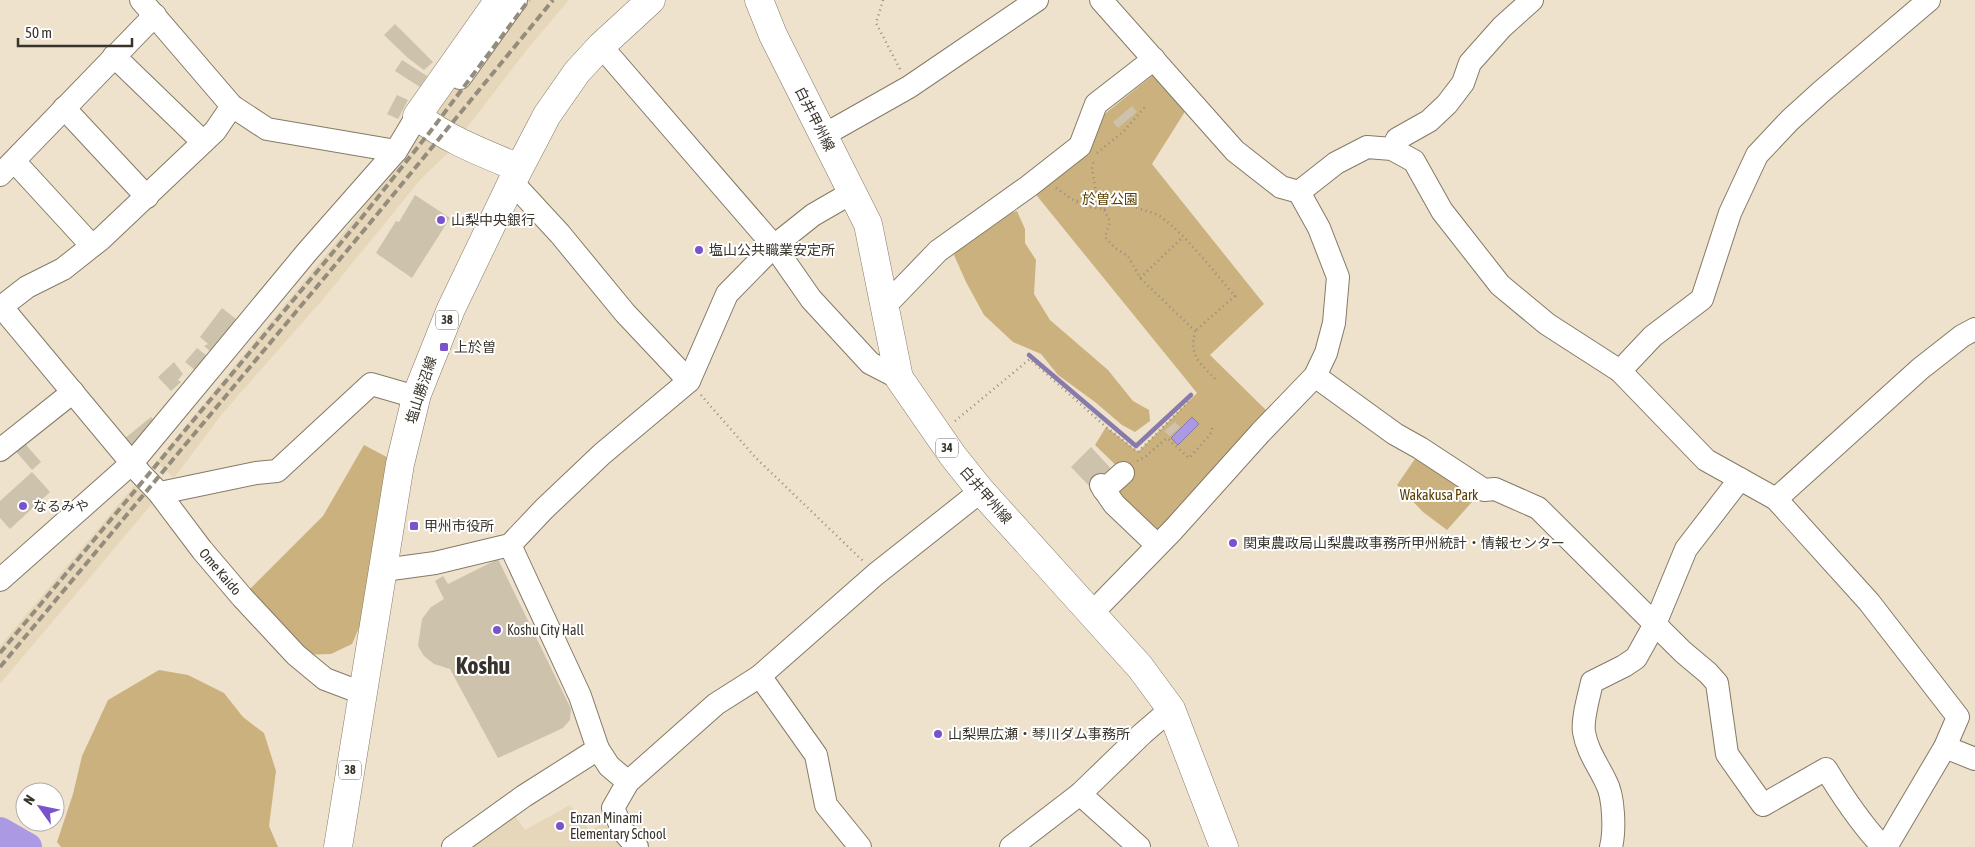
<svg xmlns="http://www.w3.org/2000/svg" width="1975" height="847" viewBox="0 0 1975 847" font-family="'Asap Condensed','Noto Sans JP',sans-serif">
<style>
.built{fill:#e6d7ba}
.green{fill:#cbb17e}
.water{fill:#ab9ae3;stroke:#887bac}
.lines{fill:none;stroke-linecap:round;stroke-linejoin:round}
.stream{stroke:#887bac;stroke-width:4.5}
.river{stroke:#ab9ae3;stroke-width:28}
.building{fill:#cdc2ac}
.minor-casing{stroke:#857a66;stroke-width:24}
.major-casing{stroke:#857a66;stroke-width:29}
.path{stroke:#958c7d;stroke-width:2.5;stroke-dasharray:1 4;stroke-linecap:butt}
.minor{stroke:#fff;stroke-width:22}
.major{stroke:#fff;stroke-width:28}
.rail{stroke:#948c7d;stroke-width:4;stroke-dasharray:8 4;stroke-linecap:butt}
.poi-dot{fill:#7a53cc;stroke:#fff;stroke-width:2}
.labels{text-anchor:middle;stroke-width:4;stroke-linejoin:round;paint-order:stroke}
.shield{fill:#fff;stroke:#74706b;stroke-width:1}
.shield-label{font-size:12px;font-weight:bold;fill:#38332b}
.street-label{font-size:14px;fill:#38332b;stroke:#fff}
.park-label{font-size:14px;fill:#5a4000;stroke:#fff}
.poi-label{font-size:14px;fill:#38332b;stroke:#fff;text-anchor:start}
.town-label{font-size:24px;font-weight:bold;fill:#38332b;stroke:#fff}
</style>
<rect width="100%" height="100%" fill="#eee2cc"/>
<path class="built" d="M521 0H569L529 47 465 130 456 145 420 180 324 298 222 414 174 478 156 462 346 230Z
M138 481 157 498 0 684V646Z
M570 805 590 831 606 821 628 847H464L512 812 525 830Z"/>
<path class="green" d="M1162 68 1191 102 1152 164 1264 304 1210 355 1274 418 1160 543 1109 493 1127 476 1095 445 1106 427 1138 452 1197 393 1029 186 1086 129Z
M1017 211 1025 229V243L1036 260 1034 294 1050 320 1108 370 1133 401 1149 410 1150 421 1135 432 1122 425 1095 402 1058 375 1041 354 1013 342 984 315 966 282 954 255C972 230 988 219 1017 211Z
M364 445 400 464 384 570 352 644 331 654 296 655 242 597 323 516Z
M1419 453 1480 493 1447 530 1423 512 1397 485Z
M159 670 188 675 224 693 243 717 264 733 276 771 269 826 278 847H61L57 842 73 794 82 756 108 700Z"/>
<path class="water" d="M1192 417 1199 424 1178 445 1171 438Z"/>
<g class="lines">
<path class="stream" d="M1029 355 1136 446 1191 395"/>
<path class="river" d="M0 831 28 847"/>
</g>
<path class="building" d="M395 24 433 62 424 70 408 58 384 35Z
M402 60 427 76 420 87 395 71Z
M397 95 408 100 398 119 387 114Z
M1132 106 1137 112 1118 128 1113 122Z
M415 195 450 218 412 278 376 253 396 221 399 222Z
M222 308 241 323 216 356 204 346 208 344 200 337Z
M197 348 212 360 200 374 185 362Z
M174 362 183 374 178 380 181 382 171 391 158 377Z
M151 417 157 423 132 450 124 439Z
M1175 422 1180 427 1170 436 1164 431Z
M21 439 41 462 32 470 12 447Z
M1091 447 1115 473 1094 491 1071 467Z
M32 472 50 492 10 529 0 518V501Z
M498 559 571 709 570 720 563 728 498 758 450 669 434 664 424 656 418 646 422 619 431 607 444 599 435 581 443 576 448 584Z"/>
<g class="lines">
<g class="minor-casing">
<g id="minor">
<path d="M141 0 232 106 267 129 396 151"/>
<path d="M601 46 774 246 811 299 870 363 899 378"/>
<path d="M114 56 203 142"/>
<path d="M460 78 516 0"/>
<path d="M64 108 147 197"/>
<path d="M824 135 909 87 1037 0"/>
<path d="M1392 149 1397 139 1429 121 1447 104 1463 83 1470 63 1502 27 1532 0"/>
<path d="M14 161 92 246"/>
<path d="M0 175 155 15"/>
<path d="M512 182 560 234 625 313 689 381"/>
<path d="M1299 192 1336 163 1367 147 1392 149 1414 161 1442 211 1500 285 1547 324 1620 371 1706 460 1776 499 1869 602 1958 717 1945 747 1886 847"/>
<path id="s1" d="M0 305 140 473 159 493 202 550 242 597 296 655 325 679 362 693"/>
<path d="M1 307 27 287 63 269 101 239 215 131 232 106"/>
<path d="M884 307 938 251 1029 186 1080 146 1096 104 1154 59"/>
<path d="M1620 371 1653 336 1702 299 1730 213 1757 155 1790 120 1822 91 1929 0"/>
<path d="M1315 376 1395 434 1420 448 1484 490 1495 489 1538 508 1683 652 1708 673 1717 683 1727 754 1763 805 1826 769C1843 797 1860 823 1883 847"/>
<path d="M0 450 73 392"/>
<path d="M1101 485 1114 504 1157 545"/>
<path d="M1104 490 1123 473"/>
<path d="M161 495 165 492 256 473 277 471 371 384 416 397"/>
<path d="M1776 499 1920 369 1962 336 1975 329"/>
<path d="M510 545 580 696 598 749 609 766 628 782"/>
<path d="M384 570 435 563 510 545 544 509 602 454 689 381 727 294 774 246 813 215 851 193"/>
<path d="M0 580 132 463 307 252 396 151 417 116"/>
<path d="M1092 613 1173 530 1261 432 1315 376 1326 353 1334 323 1338 277 1319 228 1299 192 1281 187 1235 151 1101 0"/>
<path d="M760 676 816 755 826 805 860 847"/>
<path d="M1945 747 1975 759"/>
<path d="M1080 794 1139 847"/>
<path d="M453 847 524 796 598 749"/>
<path d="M637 847 623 831 613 808 628 782 716 704 760 676 876 574 981 491"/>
<path d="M1011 847 1080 794 1142 734 1171 709"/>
<path d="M1611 847C1615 831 1614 796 1606 782 1598 765 1587 751 1584 732 1582 719 1589 696 1592 682L1624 666 1636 658 1655 624 1686 549 1740 479"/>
</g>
</g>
<g class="major-casing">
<path id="major" d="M499 0 417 116C448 140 483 153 519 168
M759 0 773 35 868 224 899 378 953 456 981 491 1140 667 1171 709 1224 847
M338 847 400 464 417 394 451 309 512 182 547 115 577 72 601 46 651 0"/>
</g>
<path class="path" d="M883 0 876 23 901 71
M1097 153 1124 131 1145 107
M1056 188 1082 206 1104 209 1110 222 1105 237 1115 248 1128 256 1140 278 1195 331C1189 358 1200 362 1217 381
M1096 192 1115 195 1125 201
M1077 201 1096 192 1092 169 1094 159
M1104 209 1108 206 1126 202C1137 210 1152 211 1161 217 1189 238 1212 270 1235 296L1195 331
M1140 278 1183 237
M701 395 755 457 863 561
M955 421 1030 359 1106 427 1138 452 1190 400
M1137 461 1146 456 1167 438 1189 458 1210 435 1213 425"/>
<use href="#minor" class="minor"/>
<use href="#major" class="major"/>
<path class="rail" d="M0 653 359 221 433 128 529 0
M0 667 365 229 553 0"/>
</g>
<g class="poi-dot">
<circle cx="441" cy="220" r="5"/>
<circle cx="699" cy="250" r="5"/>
<rect x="439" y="342" width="10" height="10" rx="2.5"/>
<circle cx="23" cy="506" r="5"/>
<rect x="409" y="521" width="10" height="10" rx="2.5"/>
<circle cx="1233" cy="543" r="5"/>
<circle cx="497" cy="630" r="5"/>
<circle cx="938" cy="734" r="5"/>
<circle cx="560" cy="826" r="5"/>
</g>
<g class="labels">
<g class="shield">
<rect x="436" y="310.5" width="22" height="19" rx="4"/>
<rect x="936" y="438.5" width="22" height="19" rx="4"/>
<rect x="339" y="760.5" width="22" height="19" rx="4"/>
</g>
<g class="shield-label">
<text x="447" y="324">38</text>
<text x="947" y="452">34</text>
<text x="350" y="774">38</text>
</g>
<g class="street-label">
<text transform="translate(815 119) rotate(63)" y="5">白井甲州線</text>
<text transform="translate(421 390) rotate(-72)" y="5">塩山勝沼線</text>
<text transform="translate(986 495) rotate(49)" y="5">白井甲州線</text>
<text dy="5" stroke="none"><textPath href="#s1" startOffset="346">Ome Kaido</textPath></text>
</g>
<g class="park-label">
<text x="1110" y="204">於曽公園</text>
<text x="1439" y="500">Wakakusa Park</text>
</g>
<g class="poi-label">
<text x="451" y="225">山梨中央銀行</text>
<text x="709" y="255">塩山公共職業安定所</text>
<text x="454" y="352">上於曽</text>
<text x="33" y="511">なるみや</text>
<text x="424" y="531">甲州市役所</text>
<text x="1243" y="548">関東農政局山梨農政事務所甲州統計・情報センター</text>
<text x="507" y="635">Koshu City Hall</text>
<text x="948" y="739">山梨県広瀬・琴川ダム事務所</text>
<text x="570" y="823">Enzan Minami<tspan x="570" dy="16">Elementary School</tspan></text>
</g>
<g class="town-label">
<text x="483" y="674">Koshu</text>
</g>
</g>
<g transform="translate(40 807) rotate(303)"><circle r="24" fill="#ffffff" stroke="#afadaa"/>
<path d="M0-4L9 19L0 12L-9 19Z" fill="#7a53cc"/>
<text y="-8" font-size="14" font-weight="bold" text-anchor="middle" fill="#38332b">N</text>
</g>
<path d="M18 38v8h114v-8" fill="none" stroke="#38332b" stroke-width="2.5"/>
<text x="25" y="38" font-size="15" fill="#38332b" stroke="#ffffff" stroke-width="4" paint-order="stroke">50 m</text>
</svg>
